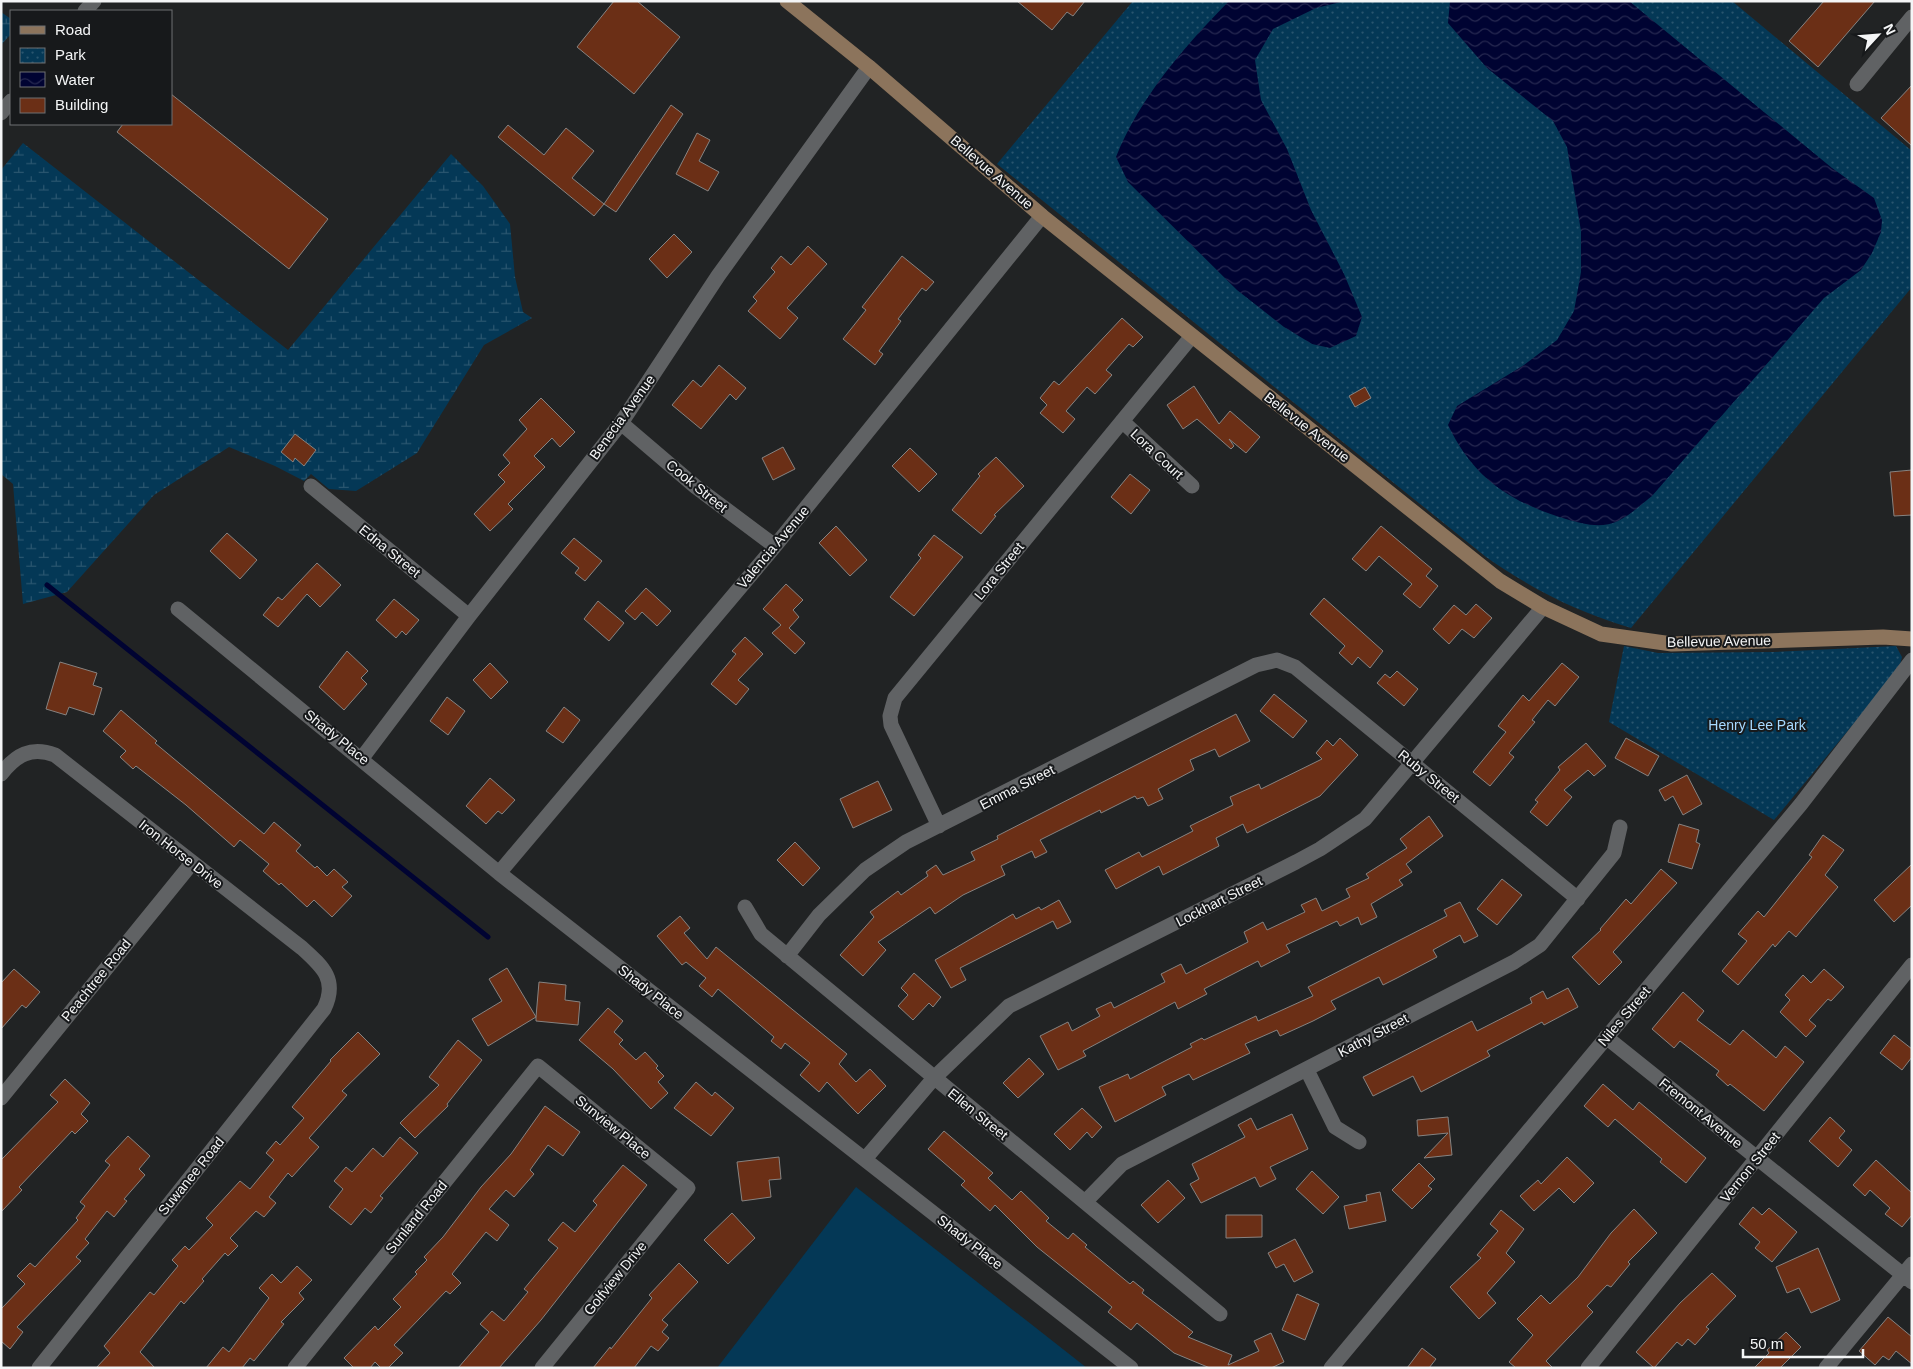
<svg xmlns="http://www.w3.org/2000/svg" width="1913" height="1369" viewBox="0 0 1913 1369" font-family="Helvetica,sans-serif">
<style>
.grass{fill:#043856}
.wetland{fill:url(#wetland-marsh)}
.park{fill:url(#park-dots)}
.water{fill:url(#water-waves)}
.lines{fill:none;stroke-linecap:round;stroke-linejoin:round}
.stream{stroke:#000332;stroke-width:5}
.building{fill:#6b2f16;stroke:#868381}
.street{stroke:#606264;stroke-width:15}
.secondary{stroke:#8c745c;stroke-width:15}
.labels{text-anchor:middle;stroke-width:4;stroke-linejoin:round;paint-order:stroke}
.street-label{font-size:14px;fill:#f4f5f6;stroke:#17191b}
.park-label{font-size:14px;fill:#a7d9ff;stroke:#17191b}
</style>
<defs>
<pattern id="wetland-marsh" width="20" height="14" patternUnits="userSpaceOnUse" patternTransform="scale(1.25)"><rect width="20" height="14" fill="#043856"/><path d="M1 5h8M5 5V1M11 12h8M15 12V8" fill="none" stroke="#29556f"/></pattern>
<pattern id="park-dots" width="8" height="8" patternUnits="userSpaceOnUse" patternTransform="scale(1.25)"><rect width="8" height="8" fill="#043856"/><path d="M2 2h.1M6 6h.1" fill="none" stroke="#29556f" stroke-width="1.8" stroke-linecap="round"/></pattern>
<pattern id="water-waves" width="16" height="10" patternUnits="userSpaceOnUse" patternTransform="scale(1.25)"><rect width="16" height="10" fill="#000332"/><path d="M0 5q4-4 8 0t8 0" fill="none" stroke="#262850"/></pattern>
</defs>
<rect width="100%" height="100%" fill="#212324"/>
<path class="grass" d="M856 1187 1087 1368H717Z"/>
<path class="wetland" d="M1 12 11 19V34L1 45Z
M23 143 288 350 451 154 483 186 510 224 515 277 523 312 532 318 484 345 417 453 356 491 329 489 311 474 304 481 275 466 229 447 154 495 67 592 23 604 13 484 1 474V170Z"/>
<path class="park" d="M1133 1H1732L1912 151V287L1631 628C1575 611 1534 590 1486 557L997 164Z
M1624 646 1658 653 1774 652 1896 646 1902 657 1899 669 1774 820 1609 722Z"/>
<path class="water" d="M1229 1H1345L1316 8 1273 29 1255 60 1261 100 1287 149 1311 210 1344 274 1362 317 1356 336 1330 348 1312 344 1284 327 1237 290 1128 182 1116 157C1140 97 1184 47 1229 1Z
M1450 1H1629L1832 168 1874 198 1882 220 1881 232 1872 253 1861 270 1824 298 1652 496C1642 504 1630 515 1618 521 1601 529 1583 524 1566 519 1510 502 1474 479 1448 425L1457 406 1524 365 1557 340 1574 311 1581 272V231L1567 147 1553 121 1487 68 1448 23Z"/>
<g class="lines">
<path class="stream" d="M47 585 488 937"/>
</g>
<path class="building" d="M614 1H637L680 37 634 94 577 47Z
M1017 1H1085L1073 16 1067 12 1052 30Z
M1824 1H1875L1818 67 1789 41Z
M1912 85V146L1881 118Z
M171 94 328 219 289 269 117 132 123 124H171Z
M671 105 683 114 616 212 604 204Z
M508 125 544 155 566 128 594 151 572 178 604 204 594 216 498 137Z
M697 133 710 140 699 161 719 172 708 191 676 174Z
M674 234 692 252 667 278 649 259Z
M808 246 827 264 787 308 798 318 780 339 748 311 757 301 753 297 775 272 771 268 781 256 791 265Z
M902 256 934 282 926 291 922 288 898 319 901 321 879 351 883 354 875 365 843 339 866 310 862 307Z
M1122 318 1143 337 1133 347 1129 344 1106 370 1112 375 1095 394 1087 387 1066 411 1075 419 1063 433 1040 413 1047 405 1040 398 1054 381 1059 385Z
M719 365 746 388 736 400 730 394 701 429 672 405 693 380 701 387Z
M1194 386 1219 424 1230 411 1260 437 1246 453 1229 439 1234 446 1231 449 1197 419 1183 429 1167 405Z
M1365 387 1371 398 1355 407 1349 396Z
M541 398 575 432 560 447 552 438 534 456 545 467 508 504 513 509 490 531 474 514 505 482 498 475 510 463 503 455 527 429 519 420Z
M295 434 316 450 304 466 295 458 293 462 281 452Z
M783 447 795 469 773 480 762 458Z
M910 448 937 474 919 492 892 466Z
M996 457 1024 486 994 515 996 516 981 534 952 510 980 476 978 474Z
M1912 470V515L1894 516 1890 472Z
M1130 474 1150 490 1131 514 1111 497Z
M836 526 867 560 850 576 819 543Z
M1381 526 1432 569 1426 576 1438 586 1420 608 1403 594 1412 584 1379 556 1366 571 1352 559Z
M227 533 257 560 240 579 210 551Z
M934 535 963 557 914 616 890 597 921 558 918 555Z
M574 538 602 561 585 581 575 573 579 568 561 553Z
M317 563 341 585 320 607 307 594 278 627 263 615 278 597 282 600Z
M786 584 803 600 793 610 799 617 789 628 805 643 795 654 772 633 781 625 763 609Z
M646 588 671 611 657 626 642 612 635 620 625 611Z
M1324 598 1383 651 1370 668 1358 657 1352 665 1339 653 1345 646 1310 614Z
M394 599 419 620 406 635 402 631 396 638 376 620Z
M598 601 624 623 609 641 584 619Z
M1476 604 1492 618 1474 638 1462 629 1449 644 1433 629 1454 605 1466 615Z
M745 637 763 654 738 680 749 689 736 705 711 684 736 654 732 651Z
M347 651 368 671 361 678 367 684 344 710 319 687Z
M60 662 97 673 93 685 102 688 94 715 69 707 66 715 46 709Z
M490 663 508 682 491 699 473 680Z
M1562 663 1579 677 1555 706 1548 700 1532 720 1535 722 1509 753 1514 757 1490 786 1473 772 1506 732 1498 726 1523 695 1529 701Z
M1397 671 1418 689 1404 706 1377 683 1385 674 1390 678Z
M1274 694 1307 721 1293 738 1260 711Z
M447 697 465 711 448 735 430 721Z
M564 707 580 720 563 743 546 731Z
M121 710 157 741 155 743 264 834 274 822 301 845 296 851 315 868 317 866 327 876 334 869 348 882 342 887 352 896 332 917 314 900 307 907 281 883 279 885 263 871 269 864 240 840 234 847 186 805 136 766 133 769 120 757 126 751 103 731Z
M1236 714 1250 741 1219 757 1215 749 1190 760 1194 770 1158 789 1163 799 1148 806 1143 797 1137 799 1135 796 1101 813 1100 810 1040 840 1047 852 1035 858 1032 851 1001 866 1005 875 963 895 935 914 930 907 878 942 886 950 863 976 840 955 874 917 870 912 898 891 901 895 928 876 926 872 936 865 943 875 975 860 971 852 998 839 997 836Z
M1340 738 1358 755 1320 796 1247 833 1243 824 1216 838 1219 846 1163 875 1159 866 1116 889 1105 870 1139 852 1142 857 1193 831 1190 826 1233 805 1230 797 1259 784 1261 789 1322 759 1316 753 1327 740 1333 746Z
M1626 738 1659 756 1648 776 1615 758Z
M1586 743 1606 766 1594 776 1588 770 1564 790 1572 797 1547 826 1530 812 1538 802 1535 800 1560 770 1558 767Z
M1687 775 1702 804 1683 815 1673 796 1665 801 1659 790Z
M490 778 515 800 502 814 498 811 486 824 466 806Z
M878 781 892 810 853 828 840 799Z
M1429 816 1443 836 1406 864 1412 872 1399 880 1403 885 1371 904 1377 917 1361 925 1358 917 1340 926 1337 921 1286 945 1290 952 1261 967 1258 961 1204 989 1207 994 1178 1009 1175 1002 1083 1051 1086 1056 1058 1070 1040 1036 1068 1022 1072 1031 1100 1016 1096 1009 1111 1002 1114 1008 1165 982 1161 974 1181 964 1186 974 1248 942 1244 932 1263 922 1267 930 1305 912 1301 905 1316 898 1322 911 1350 897 1346 889 1369 878 1366 874 1407 848 1400 839Z
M1679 824 1699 830 1696 842 1700 844 1692 869 1668 862Z
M1823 835 1844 850 1825 875 1838 887 1796 937 1789 931 1775 947 1773 944 1738 985 1722 971 1747 941 1738 934 1758 911 1764 917 1812 857 1809 855Z
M795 842 820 868 803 886 777 860Z
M1912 864V905L1894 922 1874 900Z
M1661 869 1677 883 1613 952 1622 962 1599 985 1572 957 1601 930 1600 929 1626 899 1631 904Z
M1502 879 1522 895 1497 925 1477 909Z
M1059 900 1071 922 1057 929 1053 921 960 968 966 980 951 988 935 960 1013 914 1016 919 1039 907 1041 910Z
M1460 902 1478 936 1464 943 1460 935 1433 950 1437 957 1397 978 1383 985 1379 977 1331 1001 1336 1009 1313 1021 1280 1036 1277 1030 1245 1044 1250 1053 1193 1080 1189 1074 1162 1087 1166 1095 1115 1122 1099 1087 1128 1074 1130 1079 1192 1047 1190 1044 1202 1038 1204 1040 1256 1016 1258 1021 1313 996 1308 987 1447 916 1444 910Z
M680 916 690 928 684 933 707 959 716 947 847 1054 839 1064 856 1082 870 1069 886 1086 858 1114 827 1082 819 1092 800 1075 810 1063 785 1043 781 1049 771 1041 774 1037 718 989 712 997 699 986 706 978 686 962 682 965 657 936Z
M507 968 536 1017 539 982 566 985 565 1000 580 1002 578 1025 536 1021V1017L488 1046 472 1019 502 1001 489 979Z
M14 969 40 992 26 1008 22 1005 1 1029V983Z
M1824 969 1844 987 1831 1001 1828 999 1809 1020 1816 1026 1806 1037 1780 1012 1790 1000 1785 995 1803 975 1811 983Z
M914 973 941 997 933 1007 929 1003 913 1020 898 1006 908 995 901 988Z
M1568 988 1578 1007 1544 1025 1542 1022 1487 1051 1490 1056 1421 1092 1413 1076 1373 1096 1363 1077 1472 1021 1477 1031 1532 1003 1530 998 1543 991 1547 999Z
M1683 992 1704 1011 1697 1020 1730 1045 1743 1030 1776 1058 1785 1046 1804 1062 1764 1111 1730 1084 1728 1086 1716 1075 1719 1071 1680 1041 1674 1048 1652 1029Z
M608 1008 623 1021 614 1032 623 1040 619 1044 636 1060 645 1052 658 1066 656 1068 664 1076 658 1082 668 1093 651 1109 613 1069 579 1040Z
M358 1032 380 1054 342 1091 347 1095 309 1138 319 1147 292 1177 288 1173 269 1197 276 1203 264 1217 256 1211 230 1238 238 1246 228 1256 225 1253 202 1279 204 1281 184 1304 181 1301 140 1352 155 1368H96L110 1353 104 1346 150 1292 154 1295 178 1266 172 1260 185 1246 189 1250 213 1225 206 1218 240 1181 250 1189 274 1160 266 1153 276 1141 280 1145 304 1118 292 1107 331 1061 330 1060Z
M1894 1035 1912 1049V1057L1902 1070 1880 1053Z
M458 1040 482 1060 447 1104 448 1106 415 1138 400 1123 439 1085 429 1077Z
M1029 1058 1044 1074 1018 1098 1003 1083Z
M65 1079 90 1103 81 1114 88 1121 75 1134 72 1131 19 1187 22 1190 1 1212V1160L58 1102 50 1095Z
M696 1082 712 1096 715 1092 734 1108 711 1136 674 1108Z
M1603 1084 1633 1110 1639 1102 1706 1158 1686 1183 1660 1162 1662 1159 1615 1119 1608 1127 1584 1106Z
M545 1106 580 1132 563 1156 548 1145 530 1170 534 1174 514 1197 506 1190 489 1209 509 1225 497 1241 486 1232 452 1274 461 1283 450 1294 446 1291 394 1345 403 1353 388 1368H381L375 1362 370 1368H354L344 1358 375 1326 378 1330 401 1307 393 1299 417 1274 415 1272 427 1260 424 1257 443 1237 481 1187 511 1154Z
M1082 1108 1102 1127 1092 1138 1087 1132 1070 1150 1054 1134Z
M1292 1114 1308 1149 1270 1167 1276 1179 1260 1187 1255 1177 1201 1203 1190 1184 1199 1179 1192 1164 1245 1137 1238 1125 1251 1118 1257 1130Z
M1448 1117 1452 1155 1424 1158 1448 1133 1418 1136 1417 1120Z
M1830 1117 1845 1131 1839 1138 1852 1150 1838 1167 1809 1141Z
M944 1131 993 1173 988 1178 1012 1200 1021 1191 1049 1218 1046 1221 1068 1239 1073 1233 1087 1245 1085 1247 1130 1284 1133 1281 1144 1290 1142 1293 1193 1332 1188 1337 1232 1355 1228 1365 1259 1351 1254 1341 1271 1333 1284 1362 1271 1368H1210L1174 1353 1137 1323 1131 1330 1108 1312 1112 1307 1037 1247 995 1205 990 1211 961 1185 965 1181 928 1149Z
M128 1136 150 1156 139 1169 145 1175 124 1199 127 1201 114 1217 107 1211 85 1239 89 1243 76 1257 81 1261 17 1327 23 1332 10 1349 1 1341V1309L25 1284 17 1276 30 1263 35 1267 78 1220 76 1218 85 1206 80 1202 110 1165 105 1161Z
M400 1137 418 1153 380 1196 383 1198 371 1213 365 1208 351 1225 329 1207 343 1189 334 1181 346 1167 352 1172 373 1148 383 1157Z
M779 1157 781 1179 769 1180 771 1197 742 1201 737 1162Z
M1567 1157 1594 1183 1574 1203 1559 1188 1534 1211 1520 1196 1538 1180 1541 1184Z
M1876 1160 1912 1193V1215L1902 1227 1885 1214 1890 1208 1870 1190 1865 1196 1853 1185Z
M1419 1163 1435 1179 1428 1186 1432 1189 1412 1209 1392 1190Z
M623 1165 647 1185 541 1320 499 1368H458L489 1332 480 1324 492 1311 504 1321 528 1292 524 1289 558 1248 548 1240 563 1222 575 1232 597 1205 593 1201Z
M1312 1171 1339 1197 1323 1214 1296 1189Z
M1168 1180 1185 1198 1158 1223 1141 1205Z
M1380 1192 1386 1221 1349 1229 1344 1206 1367 1201 1366 1195Z
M1753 1207 1762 1215 1769 1208 1797 1232 1772 1262 1755 1248 1760 1242 1739 1224Z
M1634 1209 1657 1233 1628 1262 1630 1264 1611 1287 1607 1285 1587 1306 1593 1312 1546 1361 1553 1368H1516L1509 1362 1533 1335 1517 1319 1541 1295 1550 1304 1578 1277 1611 1233Z
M1501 1210 1524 1229 1506 1253 1515 1262 1487 1293 1496 1303 1479 1319 1450 1287 1481 1258 1477 1255 1498 1231 1490 1224Z
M732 1213 755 1238 728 1264 704 1240Z
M1226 1215H1262V1237L1226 1238Z
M1295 1239 1313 1272 1294 1282 1284 1264 1276 1268 1268 1253Z
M1818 1248 1840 1300 1811 1313 1799 1288 1787 1293 1776 1267Z
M679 1263 698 1282 662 1320 668 1325 662 1332 669 1338 658 1351 651 1346 634 1368H593L610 1347 611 1349 652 1298 649 1295Z
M297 1266 312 1280 299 1293 304 1299 281 1322 284 1324 254 1361 250 1358 242 1368H206L223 1347 229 1352 269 1298 259 1288 272 1274 281 1283Z
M1712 1273 1736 1296 1706 1327 1709 1329 1695 1345 1688 1339 1682 1346 1677 1342 1654 1368 1636 1352 1680 1303Z
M1297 1294 1319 1304 1305 1340 1282 1330Z
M1888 1317 1912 1337V1364L1896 1351 1889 1360 1883 1356 1875 1365 1859 1351Z
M1786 1332 1801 1347 1780 1368H1754L1769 1353 1767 1350Z
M1422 1348 1436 1359 1429 1368H1407Z"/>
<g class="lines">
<path class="street" d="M85 11 94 1
M1857 84 1912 17
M1 113 11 101
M1122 421 1192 486
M621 423 696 487 775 546
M311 486 469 616
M178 609 499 873 1131 1368
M362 758 469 616 621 423 718 276 869 67
M1 774C16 755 31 746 55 755L302 948C323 967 338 980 324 1009L39 1368
M939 826 891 725 890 716 895 698 1192 336
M499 873 775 546 1042 216
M745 907 761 934 1220 1314
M787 956 819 915 865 870 906 842 1256 665 1277 660 1295 667 1578 899
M1606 1037 1912 1282
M1307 1070 1335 1127 1359 1142
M1 1098 192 863
M865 1159 934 1078 1009 1006 1296 862 1320 849 1365 819 1543 607
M1085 1202 1122 1164 1514 962 1540 945 1614 853 1620 827
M295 1368 538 1066 688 1188 542 1368
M1331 1368 1801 804 1912 660
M1588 1368 1912 965
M1826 1368 1912 1264"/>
<path class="secondary" d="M787 1 869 67 1042 216 1500 581 1543 607 1601 634 1672 644 1883 637 1912 639"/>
</g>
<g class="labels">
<g class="street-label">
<text transform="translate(992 172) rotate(41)" y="5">Bellevue Avenue</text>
<text transform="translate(622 417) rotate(-54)" y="5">Benecia Avenue</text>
<text transform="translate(1307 427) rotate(38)" y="5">Bellevue Avenue</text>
<text transform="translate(1157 454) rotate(43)" y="5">Lora Court</text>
<text transform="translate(697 486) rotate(39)" y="5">Cook Street</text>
<text transform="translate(773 547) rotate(-50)" y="5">Valencia Avenue</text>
<text transform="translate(390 551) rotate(39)" y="5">Edna Street</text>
<text transform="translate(999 571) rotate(-51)" y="5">Lora Street</text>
<text transform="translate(1719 641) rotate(-1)" y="5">Bellevue Avenue</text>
<text transform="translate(337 737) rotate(39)" y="5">Shady Place</text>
<text transform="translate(1429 776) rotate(39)" y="5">Ruby Street</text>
<text transform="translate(1017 787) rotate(-27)" y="5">Emma Street</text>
<text transform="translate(181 854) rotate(38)" y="5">Iron Horse Drive</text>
<text transform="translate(1219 901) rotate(-27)" y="5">Lockhart Street</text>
<text transform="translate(96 980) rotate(-51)" y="5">Peachtree Road</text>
<text transform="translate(651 992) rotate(38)" y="5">Shady Place</text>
<text transform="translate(1624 1016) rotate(-50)" y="5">Niles Street</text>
<text transform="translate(1373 1035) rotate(-28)" y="5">Kathy Street</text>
<text transform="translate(1701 1113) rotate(39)" y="5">Fremont Avenue</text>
<text transform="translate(978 1114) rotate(39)" y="5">Ellen Street</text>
<text transform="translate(613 1127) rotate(39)" y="5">Sunview Place</text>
<text transform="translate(1750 1167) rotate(-51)" y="5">Vernon Street</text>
<text transform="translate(191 1176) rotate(-51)" y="5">Suwanee Road</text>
<text transform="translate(416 1217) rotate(-51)" y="5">Sunland Road</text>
<text transform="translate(970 1242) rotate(38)" y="5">Shady Place</text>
<text transform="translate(615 1278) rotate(-51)" y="5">Golfview Drive</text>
</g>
<g class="park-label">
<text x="1757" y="730">Henry Lee Park</text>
</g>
</g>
<rect width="1913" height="1369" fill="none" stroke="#f4f5f6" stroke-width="5"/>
<rect x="10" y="10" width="162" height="115" fill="#17191b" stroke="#6f7173"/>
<rect x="20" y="26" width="25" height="8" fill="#8c745c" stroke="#6f7173"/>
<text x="55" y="35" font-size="15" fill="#f4f5f6">Road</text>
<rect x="20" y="48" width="25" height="15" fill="url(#park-dots)" stroke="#6f7173"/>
<text x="55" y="60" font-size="15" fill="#f4f5f6">Park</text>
<rect x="20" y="72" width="25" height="15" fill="url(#water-waves)" stroke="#6f7173"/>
<text x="55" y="85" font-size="15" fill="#f4f5f6">Water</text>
<rect x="20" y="98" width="25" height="15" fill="#6b2f16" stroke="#6f7173"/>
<text x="55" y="110" font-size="15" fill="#f4f5f6">Building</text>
<g transform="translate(1878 35) rotate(64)" stroke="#17191b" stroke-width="4" paint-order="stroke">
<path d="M0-4L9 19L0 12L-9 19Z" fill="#f4f5f6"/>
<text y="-8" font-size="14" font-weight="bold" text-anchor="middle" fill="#f4f5f6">N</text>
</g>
<path d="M1743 1349v8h120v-8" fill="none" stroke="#f4f5f6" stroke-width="2.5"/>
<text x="1750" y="1349" font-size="15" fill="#f4f5f6" stroke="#17191b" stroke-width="4" paint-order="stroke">50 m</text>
</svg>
